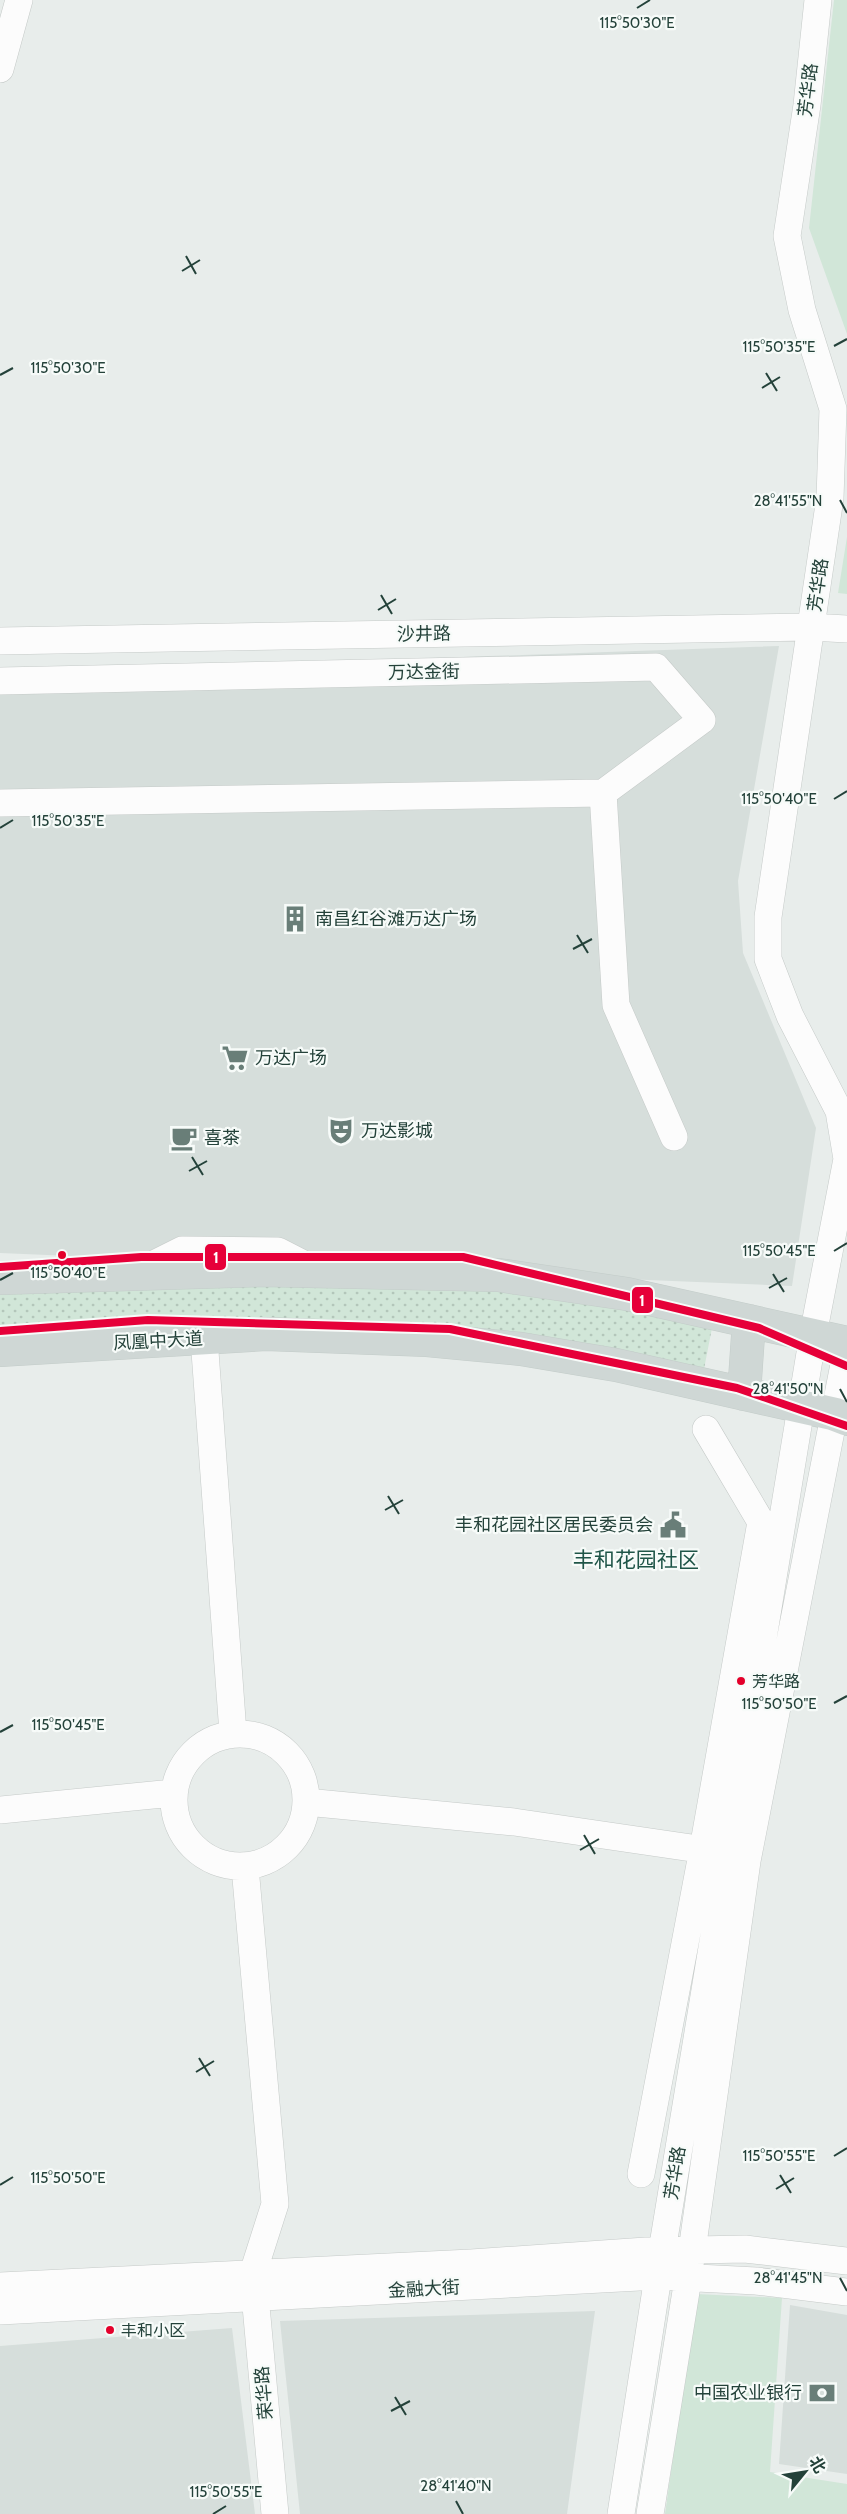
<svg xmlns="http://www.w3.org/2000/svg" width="847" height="2514" viewBox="0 0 847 2514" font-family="Cabin,'Noto Sans SC',sans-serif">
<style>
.built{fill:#d6dedb}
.grass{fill:#d1e6d8}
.park{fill:url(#park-dots)}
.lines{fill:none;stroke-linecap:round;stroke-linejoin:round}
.minor-casing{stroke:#c5cac8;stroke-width:28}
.major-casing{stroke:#c3ccc9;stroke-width:34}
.minor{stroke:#fcfcfc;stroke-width:27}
.major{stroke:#cfd7d5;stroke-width:33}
.metro-1-casing{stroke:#f7fbf9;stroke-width:12}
.metro-1{stroke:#e60039;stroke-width:8}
.ticks{fill:none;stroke:#24423a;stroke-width:2}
.bus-dot{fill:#e4002b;stroke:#f7fbf9;stroke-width:2}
.labels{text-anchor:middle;stroke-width:4.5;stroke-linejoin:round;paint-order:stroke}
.bus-label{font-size:16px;fill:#24423a;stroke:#f7fbf9;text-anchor:start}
.street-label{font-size:18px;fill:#24423a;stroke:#f7fbf9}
.poi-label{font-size:18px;fill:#24423a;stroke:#f7fbf9;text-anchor:start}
.quarter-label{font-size:21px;fill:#1f5548;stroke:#f7fbf9}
.ticks-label{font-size:15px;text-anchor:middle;fill:#24423a;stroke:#f7fbf9;stroke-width:4.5;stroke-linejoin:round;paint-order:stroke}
.line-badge{stroke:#f7fbf9;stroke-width:2}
.badge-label{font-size:16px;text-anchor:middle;font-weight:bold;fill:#fff}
</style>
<defs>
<pattern id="park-dots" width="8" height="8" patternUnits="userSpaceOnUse" patternTransform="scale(1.5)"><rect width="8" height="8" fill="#d1e6d8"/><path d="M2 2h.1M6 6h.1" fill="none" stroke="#b3c6ba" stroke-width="1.8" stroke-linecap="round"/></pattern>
</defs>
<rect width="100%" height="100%" fill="#e8edeb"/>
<path class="built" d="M779 646 738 881 743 953 816 1128 792 1286 0 1253V673Z
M790 2305 847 2315V2474L779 2464Z
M595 2311 567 2514H300L280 2321Z
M232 2328 255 2514H0V2346Z"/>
<path class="grass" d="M834 0H847V334L809 228Z
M847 537V594L838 593Z
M696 2294 782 2298 770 2472 847 2484V2514H665Z"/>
<path class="park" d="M347 1281 501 1288 618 1306 712 1328 704 1369 517 1335 0 1339V1292Z"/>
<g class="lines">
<g class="minor-casing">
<path id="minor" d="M818 0 807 105 787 236 802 310 833 409 830 498 768 917V959L790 1016 839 1111 847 1159
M0 69 19 0
M0 641 811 627 847 629
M0 681 656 667 702 720 603 793 0 803
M603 793 616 1005 674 1137
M138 1272 182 1250 278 1251 315 1270
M204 1338 233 1733
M174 1800a66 66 0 1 1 132 0a66 66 0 1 1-132 0Z
M306 1802 514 1822 719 1852
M0 1810 173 1793
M245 1867 275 2204 253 2273 275 2514
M641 2174 703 1849 761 1522 706 1429
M0 2286 471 2263 646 2251 745 2249 847 2261
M0 2311 658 2276 756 2281 847 2292
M621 2514 662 2251 813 1335 847 1159
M650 2514 688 2279 747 1861 847 1349"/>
</g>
<g class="major-casing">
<path id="major" d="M0 1278 262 1270 498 1275 627 1294 847 1343
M0 1350 266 1334 427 1340 521 1349 616 1365 834 1414 847 1419
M744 1394 749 1321"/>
</g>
<use href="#minor" class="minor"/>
<use href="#major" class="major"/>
<g class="metro-1-casing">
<path id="metro-1" d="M0 1267 141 1257H463L759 1328 847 1366
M0 1331 148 1320 450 1329 737 1388 847 1426"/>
</g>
<use href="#metro-1" class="metro-1"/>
</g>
<path class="ticks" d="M637 8 650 0M186 256 196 274M182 271 200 260M834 346 847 339M766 373 777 391M0 375 13 368M762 388 780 377M840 500 847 513M381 595 392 614M378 610 396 599M834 799 847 791M0 828 13 820M577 935 588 953M573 949 592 939M192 1157 203 1175M189 1171 207 1161M834 1251 847 1243M773 1274 784 1292M0 1280 13 1273M769 1288 787 1278M840 1389 847 1402M388 1496 399 1514M385 1510 403 1500M834 1703 847 1696M0 1732 13 1725M584 1835 595 1854M580 1850 599 1839M199 2058 210 2076M196 2072 214 2061M834 2156 847 2148M780 2175 791 2193M0 2185 13 2177M776 2189 794 2178M840 2278 847 2291M395 2397 406 2415M391 2411 410 2401M456 2501 463 2514M213 2514 226 2506"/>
<defs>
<g id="building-bare" transform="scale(2.07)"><path d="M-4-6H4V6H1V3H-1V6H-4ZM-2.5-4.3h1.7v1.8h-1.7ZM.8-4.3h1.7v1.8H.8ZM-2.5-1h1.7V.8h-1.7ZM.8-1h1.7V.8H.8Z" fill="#697e78" stroke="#f7fbf9" stroke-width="2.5" paint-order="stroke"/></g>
<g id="supermarket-bare" transform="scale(2.07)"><path d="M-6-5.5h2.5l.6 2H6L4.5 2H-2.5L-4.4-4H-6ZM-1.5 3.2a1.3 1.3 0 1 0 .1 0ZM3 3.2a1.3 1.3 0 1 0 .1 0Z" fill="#697e78" stroke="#f7fbf9" stroke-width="2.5" paint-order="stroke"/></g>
<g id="theatre-bare" transform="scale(2.07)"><path d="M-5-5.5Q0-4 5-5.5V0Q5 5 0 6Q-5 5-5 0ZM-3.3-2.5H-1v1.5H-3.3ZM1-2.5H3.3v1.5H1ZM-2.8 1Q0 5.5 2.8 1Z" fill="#697e78" stroke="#f7fbf9" stroke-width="2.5" paint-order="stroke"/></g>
<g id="cafe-bare" transform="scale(2.07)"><path d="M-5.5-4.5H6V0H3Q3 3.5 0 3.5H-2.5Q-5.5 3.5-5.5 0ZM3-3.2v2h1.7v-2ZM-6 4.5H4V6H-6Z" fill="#697e78" stroke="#f7fbf9" stroke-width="2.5" paint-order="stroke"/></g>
<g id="civic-bare" transform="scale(2.07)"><path d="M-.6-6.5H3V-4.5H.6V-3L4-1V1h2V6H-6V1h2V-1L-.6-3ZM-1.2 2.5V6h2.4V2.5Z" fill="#697e78" stroke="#f7fbf9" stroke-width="2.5" paint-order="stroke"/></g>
<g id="bank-bare" transform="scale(2.07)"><path d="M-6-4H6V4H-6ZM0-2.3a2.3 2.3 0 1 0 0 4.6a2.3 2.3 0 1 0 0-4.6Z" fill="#697e78" stroke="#f7fbf9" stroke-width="2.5" paint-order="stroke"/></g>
</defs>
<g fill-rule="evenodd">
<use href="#building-bare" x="295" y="919"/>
<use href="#supermarket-bare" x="235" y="1058"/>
<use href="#theatre-bare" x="341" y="1131"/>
<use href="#cafe-bare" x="184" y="1138"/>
<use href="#civic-bare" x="673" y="1525"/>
<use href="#bank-bare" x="822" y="2393"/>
</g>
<g class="bus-dot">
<circle cx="62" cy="1255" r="5"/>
<circle cx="741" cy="1681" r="5"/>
<circle cx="110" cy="2330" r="5"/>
</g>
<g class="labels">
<g class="bus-label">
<text x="752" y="1687">芳华路</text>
<text x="121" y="2336">丰和小区</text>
</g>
<g class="street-label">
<text transform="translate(808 90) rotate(-83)" y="6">芳华路</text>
<text transform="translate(818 585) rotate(-82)" y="6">芳华路</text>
<text transform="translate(424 634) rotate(-1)" y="6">沙井路</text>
<text transform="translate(424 672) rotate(-1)" y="6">万达金街</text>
<text transform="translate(158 1341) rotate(-3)" y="6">凤凰中大道</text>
<text transform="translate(675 2173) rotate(-81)" y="6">芳华路</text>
<text transform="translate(424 2289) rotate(-3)" y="6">金融大街</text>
<text transform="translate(264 2393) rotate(-95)" y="6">荣华路</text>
</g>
<g class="poi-label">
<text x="315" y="925">南昌红谷滩万达广场</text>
<text x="255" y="1064">万达广场</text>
<text x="361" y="1137">万达影城</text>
<text x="204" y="1144">喜茶</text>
<text x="653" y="1531" text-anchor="end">丰和花园社区居民委员会</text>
<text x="802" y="2399" text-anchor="end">中国农业银行</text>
</g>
<g class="quarter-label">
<text x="636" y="1567">丰和花园社区</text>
</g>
</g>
<g class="ticks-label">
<text x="637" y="28">115°50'30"E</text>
<text x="779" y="352">115°50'35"E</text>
<text x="68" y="373">115°50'30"E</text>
<text x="788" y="506">28°41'55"N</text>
<text x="779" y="804">115°50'40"E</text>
<text x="68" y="826">115°50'35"E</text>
<text x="779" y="1256">115°50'45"E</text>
<text x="68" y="1278">115°50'40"E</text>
<text x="788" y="1394">28°41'50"N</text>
<text x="779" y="1709">115°50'50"E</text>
<text x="68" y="1730">115°50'45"E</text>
<text x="779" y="2161">115°50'55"E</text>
<text x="68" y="2183">115°50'50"E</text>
<text x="788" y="2283">28°41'45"N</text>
<text x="456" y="2491">28°41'40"N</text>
<text x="226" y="2497">115°50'55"E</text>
</g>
<g class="line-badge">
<rect x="204" y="1243" width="23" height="28" rx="6" fill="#e60039"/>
<rect x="631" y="1286" width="23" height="28" rx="6" fill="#e60039"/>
</g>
<g class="badge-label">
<text x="216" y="1263">1</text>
<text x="642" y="1306">1</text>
</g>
<g transform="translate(805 2472) rotate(60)" stroke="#f7fbf9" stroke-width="4.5" paint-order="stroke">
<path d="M0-4.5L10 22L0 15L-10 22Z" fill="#24423a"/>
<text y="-9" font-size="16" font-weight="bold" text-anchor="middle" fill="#24423a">北</text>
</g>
</svg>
